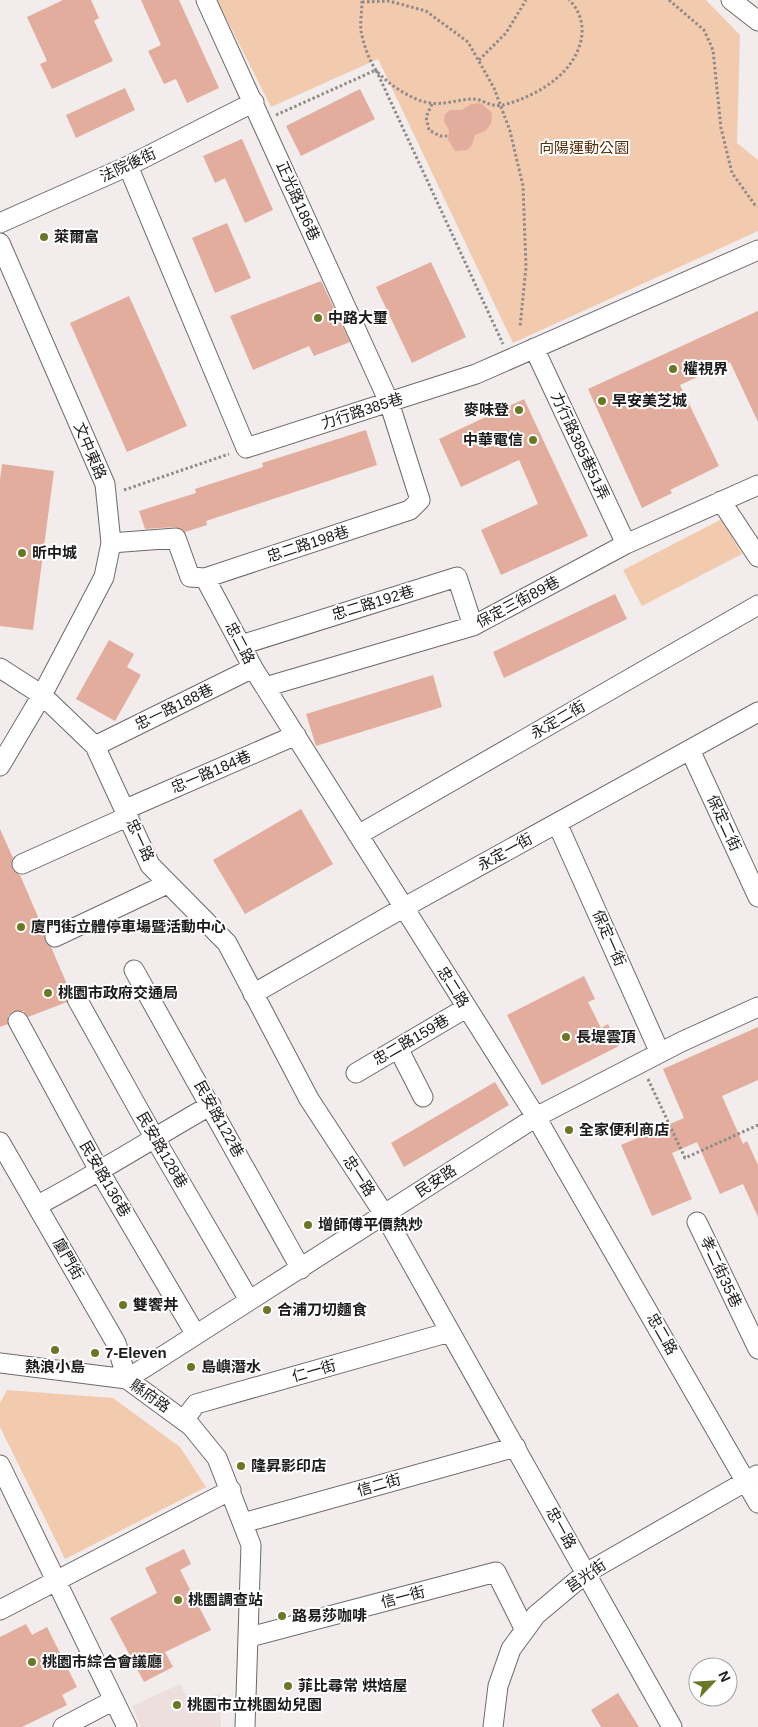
<svg xmlns="http://www.w3.org/2000/svg" width="758" height="1727" viewBox="0 0 758 1727" font-family="Arial,'Noto Sans TC',sans-serif">
<style>
.built{fill:#eedfdf}
.green{fill:#f2cbaf}
.building{fill:#e2ad9c}
.lines{fill:none;stroke-linecap:round;stroke-linejoin:round}
.minor-casing{stroke:#6e6969;stroke-width:21}
.path{stroke:#8e8a8a;stroke-width:3;stroke-dasharray:2.5 2.5;stroke-linecap:butt}
.minor{stroke:#fff;stroke-width:19}
.poi-dot{fill:#6a7724;stroke:#fff;stroke-width:2}
.labels{text-anchor:middle;stroke-width:4;stroke-linejoin:round;paint-order:stroke}
.park-label{font-size:15px;fill:#593009;stroke:#fff}
.street-label{font-size:15px;fill:#1c1a1a;stroke:#fff}
.poi-label{font-size:15px;font-weight:bold;fill:#1c1a1a;stroke:#fff;text-anchor:start}
</style>
<rect width="100%" height="100%" fill="#f2ecec"/>
<path class="built" d="M180 1684 191 1705 220 1693 221 1727H141L132 1706Z"/>
<path class="green" d="M217 0H706L740 35 737 143 758 160V231L513 343 378 59 271 107Z
M722 519 742 554 642 606 623 570Z
M7 1390 113 1398 180 1447 206 1487 65 1559 0 1427V1403Z"/>
<path class="building" d="M63 0H91L99 18 94 21 113 61 52 89 40 64 47 61 27 17Z
M141 0H179L219 88 187 103 176 79 164 84 148 51 161 45Z
M125 88 135 110 76 138 66 115Z
M360 89 375 119 301 156 286 126Z
M481 103 492 113 491 124 485 131 475 135 472 145 467 150 455 151 448 140 449 130 444 121 445 114 450 110H462L471 104Z
M242 139 273 210 245 223 225 178 215 183 203 156Z
M227 223 251 278 215 293 192 238Z
M431 262 466 337 412 363 376 287Z
M321 281 350 342 314 356 309 346 253 370 230 316Z
M129 296 187 426 127 452 70 323Z
M758 311V422L730 362 680 385 719 466 670 490 672 493 642 508 588 389Z
M524 399 588 536 501 575 481 530 538 504 519 460 461 487 439 439Z
M366 430 377 465 206 521 207 525 185 532 175 527 145 529 139 511 196 493 195 489 263 467 262 463Z
M2 464 54 471 33 630 0 626V480Z
M615 594 627 619 504 678 493 652Z
M109 640 134 654 127 667 141 675 115 721 76 699Z
M433 675 442 707 316 746 306 714Z
M301 809 333 864 245 914 213 860Z
M0 829 13 858 12 868 20 875 45 933V941L51 947 70 991 67 1002 28 1017 23 1011H13L8 1016V1024L0 1027Z
M584 976 595 999 588 1002 601 1028 608 1024 619 1046 542 1085 507 1015Z
M758 1027V1080L722 1096 743 1144 747 1141 758 1165V1217L743 1184 720 1194 697 1142 672 1153 692 1199 652 1216 621 1145 684 1118 663 1069Z
M495 1082 509 1105 404 1167 391 1143Z
M184 1549 191 1564 180 1570 211 1630 165 1652 173 1667 144 1682 110 1618 157 1593 145 1568Z
M26 1624 32 1635 47 1627 77 1687 62 1695 67 1705 22 1727H0V1637Z
M618 1693 639 1727H601L591 1710Z"/>
<g class="lines">
<g class="minor-casing">
<path id="minor" d="M731 0 758 21
M128 166 246 448 476 374 758 250
M0 223 128 166 254 102
M0 243 105 484 111 543 104 577 42 695 0 766
M534 348 626 544
M721 501 758 557
M111 543 176 538 190 577 205 578 253 668 536 1117 758 1503
M205 578 410 510 420 500 389 402 206 0
M241 645 457 577 473 626
M0 668 42 695 95 746 150 865 227 943 309 1099 384 1214 672 1727
M265 687 473 626 626 544 758 485
M95 746 253 668
M690 750 758 897
M126 809 296 735
M557 823 660 1053
M358 835 758 605
M22 864 129 816
M55 937 167 884
M134 970 301 1269
M253 994 403 908 758 712
M77 999 154 1137 249 1300
M18 1021 100 1172 196 1335
M398 1048 423 1097
M356 1073 466 1008
M0 1142 116 1343 127 1379
M38 1205C97 1174 153 1138 211 1105
M697 1222 758 1349
M0 1363 127 1379 191 1426 217 1458 251 1545 245 1727
M127 1379 536 1117 681 1042 758 1007
M184 1420 196 1404 450 1332
M0 1465 127 1727
M243 1523 516 1447
M0 1610 231 1490
M250 1637 496 1572 524 1628
M63 1727 114 1700
M493 1727 498 1686 511 1649 536 1615 586 1573 757 1475"/>
</g>
<path class="path" d="M669 0 704 30 713 50 721 128 732 173 755 205 758 206
M362 1C362 10 360 21 361 31 363 42 369 61 376 70 386 83 413 101 430 103 443 105 457 100 471 99 482 98 490 108 503 105 538 96 578 72 582 34 583 21 578 8 569 0
M362 2 389 1 426 11 468 42 494 88 510 131 523 186 526 267 520 327
M479 60 506 33 526 0
M432 104 426 117 429 130 440 136H449
M276 115 376 70 503 344
M124 490 229 454
M648 1079 685 1158 758 1125"/>
<use href="#minor" class="minor"/>
</g>
<g class="poi-dot">
<circle cx="44" cy="237" r="5"/>
<circle cx="318" cy="318" r="5"/>
<circle cx="673" cy="369" r="5"/>
<circle cx="602" cy="401" r="5"/>
<circle cx="519" cy="410" r="5"/>
<circle cx="533" cy="440" r="5"/>
<circle cx="22" cy="553" r="5"/>
<circle cx="21" cy="927" r="5"/>
<circle cx="48" cy="993" r="5"/>
<circle cx="566" cy="1037" r="5"/>
<circle cx="569" cy="1130" r="5"/>
<circle cx="308" cy="1225" r="5"/>
<circle cx="123" cy="1305" r="5"/>
<circle cx="267" cy="1310" r="5"/>
<circle cx="55" cy="1350" r="5"/>
<circle cx="95" cy="1353" r="5"/>
<circle cx="191" cy="1367" r="5"/>
<circle cx="241" cy="1466" r="5"/>
<circle cx="178" cy="1600" r="5"/>
<circle cx="282" cy="1616" r="5"/>
<circle cx="32" cy="1662" r="5"/>
<circle cx="288" cy="1686" r="5"/>
<circle cx="177" cy="1705" r="5"/>
</g>
<g class="labels">
<g class="park-label">
<text x="584" y="153">向陽運動公園</text>
</g>
<g class="street-label">
<text transform="translate(128 165) rotate(-25)" y="5">法院後街</text>
<text transform="translate(298 201) rotate(66)" y="5">正光路186巷</text>
<text transform="translate(362 411) rotate(-18)" y="5">力行路385巷</text>
<text transform="translate(580 446) rotate(65)" y="5">力行路385巷51弄</text>
<text transform="translate(90 451) rotate(67)" y="5">文中東路</text>
<text transform="translate(308 544) rotate(-18)" y="5">忠二路198巷</text>
<text transform="translate(518 602) rotate(-28)" y="5">保定三街89巷</text>
<text transform="translate(373 603) rotate(-17)" y="5">忠二路192巷</text>
<text transform="translate(240 643) rotate(62)" y="5">忠二路</text>
<text transform="translate(174 707) rotate(-26)" y="5">忠一路188巷</text>
<text transform="translate(558 720) rotate(-30)" y="5">永定二街</text>
<text transform="translate(211 772) rotate(-23)" y="5">忠一路184巷</text>
<text transform="translate(724 823) rotate(65)" y="5">保定二街</text>
<text transform="translate(140 840) rotate(65)" y="5">忠一路</text>
<text transform="translate(505 852) rotate(-29)" y="5">永定一街</text>
<text transform="translate(609 938) rotate(66)" y="5">保定一街</text>
<text transform="translate(453 987) rotate(58)" y="5">忠二路</text>
<text transform="translate(411 1040) rotate(-30)" y="5">忠二路159巷</text>
<text transform="translate(219 1119) rotate(61)" y="5">民安路122巷</text>
<text transform="translate(162 1150) rotate(60)" y="5">民安路128巷</text>
<text transform="translate(359 1176) rotate(57)" y="5">忠一路</text>
<text transform="translate(105 1179) rotate(60)" y="5">民安路136巷</text>
<text transform="translate(436 1181) rotate(-33)" y="5">民安路</text>
<text transform="translate(68 1259) rotate(60)" y="5">廈門街</text>
<text transform="translate(721 1272) rotate(65)" y="5">孝二街35巷</text>
<text transform="translate(662 1334) rotate(60)" y="5">忠二路</text>
<text transform="translate(314 1371) rotate(-16)" y="5">仁一街</text>
<text transform="translate(150 1396) rotate(35)" y="5">縣府路</text>
<text transform="translate(379 1485) rotate(-16)" y="5">信二街</text>
<text transform="translate(561 1528) rotate(61)" y="5">忠一路</text>
<text transform="translate(586 1576) rotate(-35)" y="5">莒光街</text>
<text transform="translate(403 1597) rotate(-15)" y="5">信一街</text>
</g>
<g class="poi-label">
<text x="54" y="242">萊爾富</text>
<text x="328" y="323">中路大璽</text>
<text x="683" y="374">權視界</text>
<text x="612" y="406">早安美芝城</text>
<text x="509" y="415" text-anchor="end">麥味登</text>
<text x="523" y="445" text-anchor="end">中華電信</text>
<text x="32" y="558">昕中城</text>
<text x="31" y="932">廈門街立體停車場暨活動中心</text>
<text x="58" y="998">桃園市政府交通局</text>
<text x="576" y="1042">長堤雲頂</text>
<text x="579" y="1135">全家便利商店</text>
<text x="318" y="1230">增師傅平價熱炒</text>
<text x="133" y="1310">雙饗丼</text>
<text x="277" y="1315">合浦刀切麵食</text>
<text x="105" y="1358">7-Eleven</text>
<text x="55" y="1372" text-anchor="middle">熱浪小島</text>
<text x="201" y="1372">島嶼潛水</text>
<text x="251" y="1471">隆昇影印店</text>
<text x="188" y="1605">桃園調查站</text>
<text x="292" y="1621">路易莎咖啡</text>
<text x="42" y="1667">桃園市綜合會議廳</text>
<text x="298" y="1691">菲比尋常 烘焙屋</text>
<text x="187" y="1710">桃園市立桃園幼兒園</text>
</g>
</g>
<g transform="translate(713 1682) rotate(65)"><circle r="24" fill="#ffffff" stroke="#a4a3a3"/>
<path d="M0-4L9 19L0 12L-9 19Z" fill="#6a7724"/>
<text y="-8" font-size="14" font-weight="bold" text-anchor="middle" fill="#1c1a1a">N</text>
</g>
</svg>
